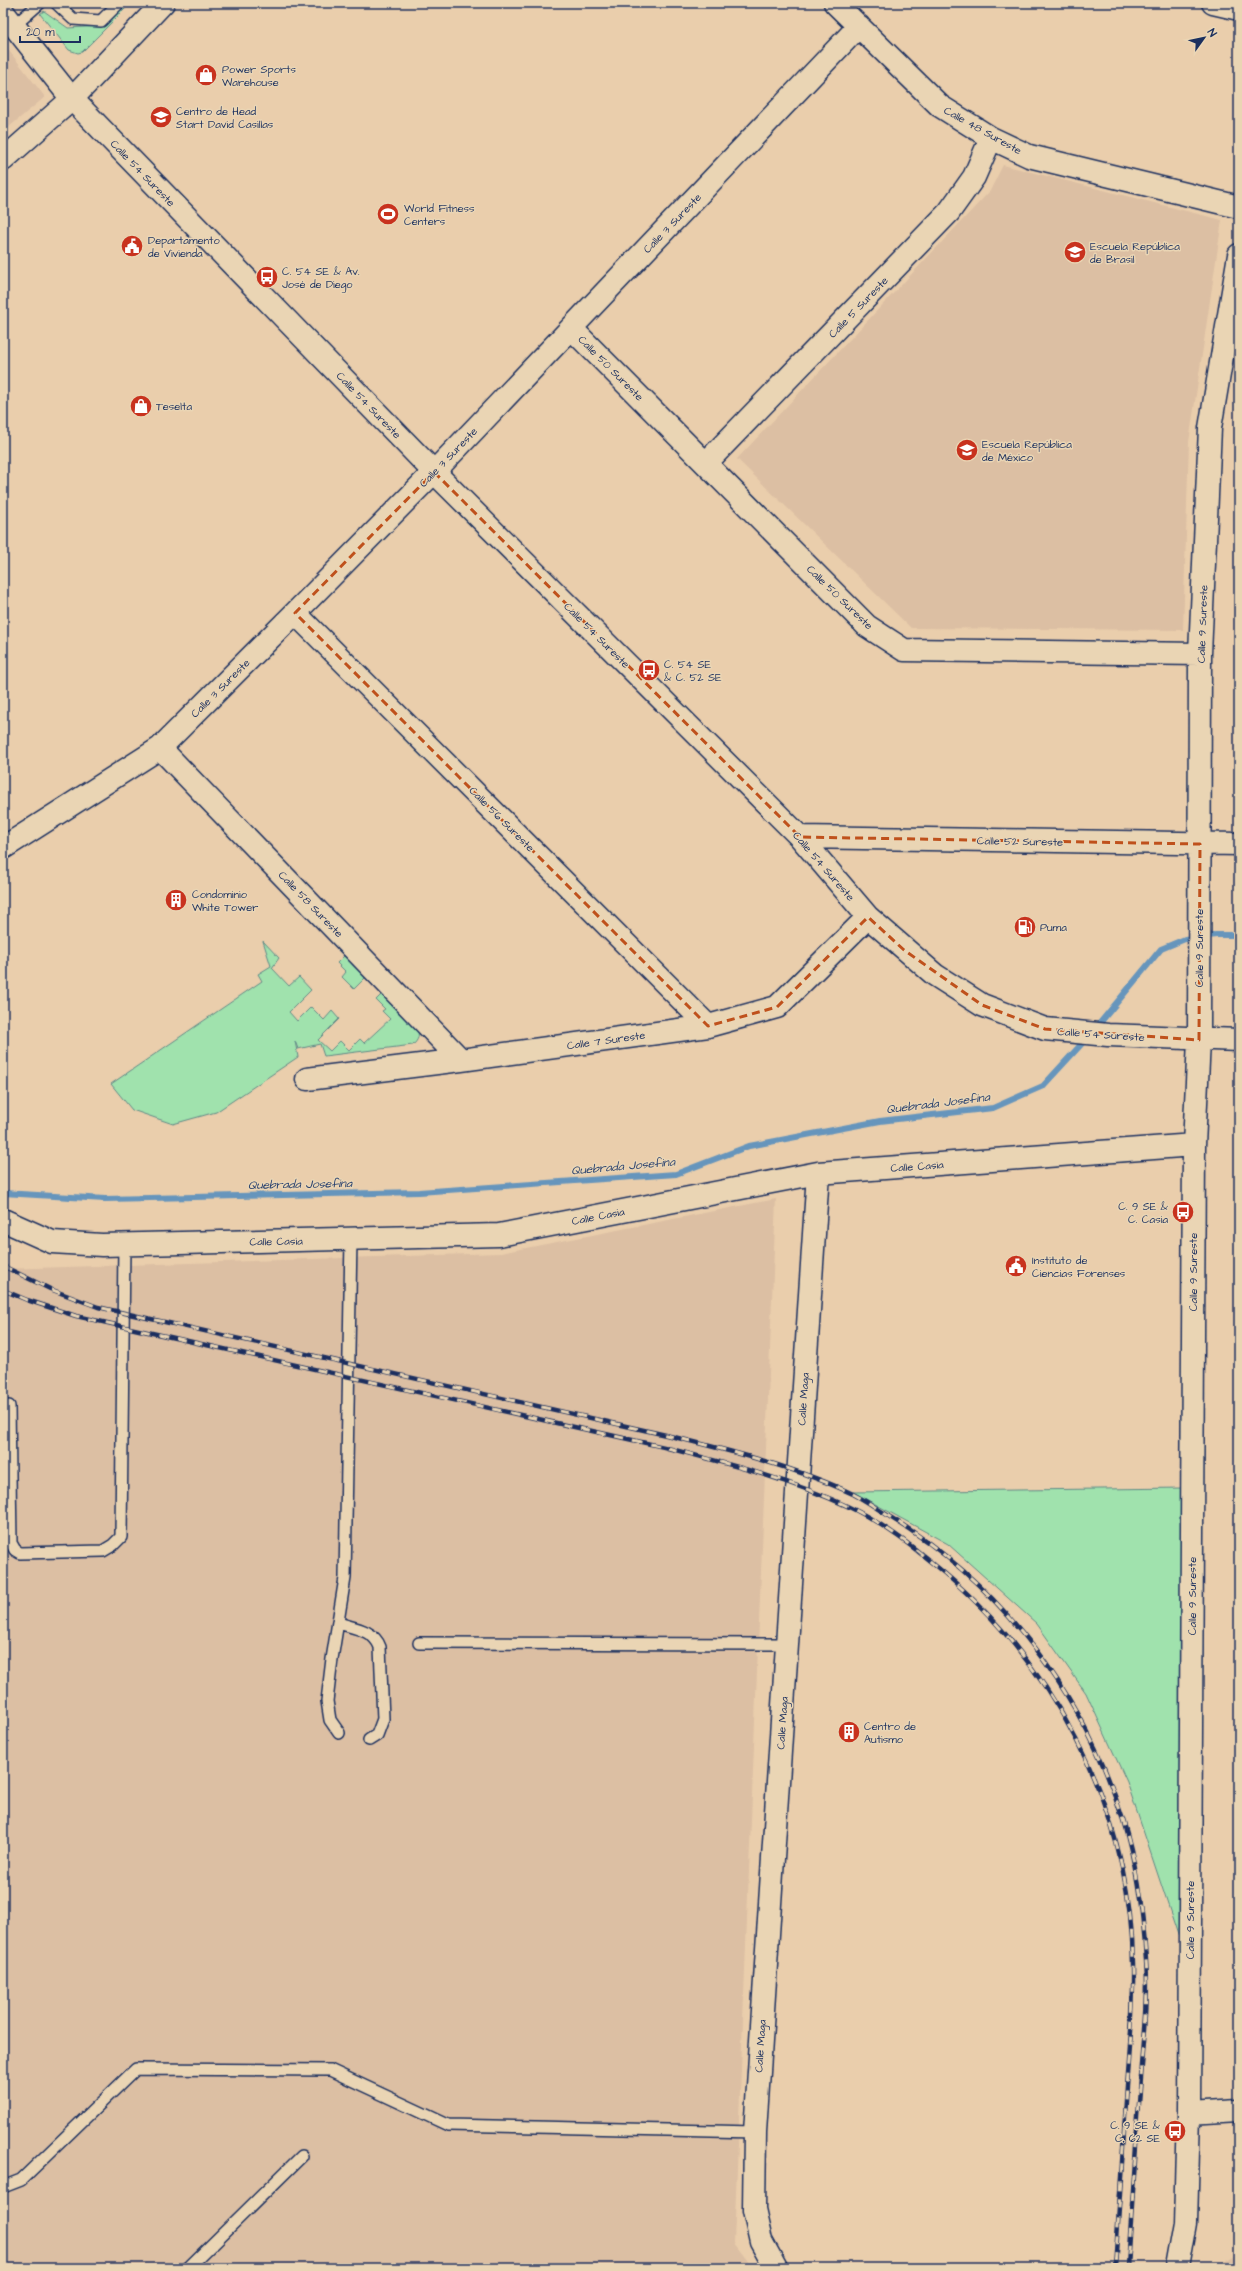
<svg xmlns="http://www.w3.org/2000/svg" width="1242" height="2271" viewBox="0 0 1242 2271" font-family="'Architects Daughter',sans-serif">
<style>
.built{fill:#dcbfa3}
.green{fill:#a0e2ad;stroke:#5e8886}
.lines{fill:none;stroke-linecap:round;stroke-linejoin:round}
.stream{stroke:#6695bc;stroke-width:6}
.service-casing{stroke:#1b2f5e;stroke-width:14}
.minor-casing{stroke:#1b2f5e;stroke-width:25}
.tertiary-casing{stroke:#1b2f5e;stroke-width:25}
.secondary-casing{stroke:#1b2f5e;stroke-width:25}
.service{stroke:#ead5b4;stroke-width:11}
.minor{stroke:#ead5b4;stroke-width:22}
.tertiary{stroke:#ead5b4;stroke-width:22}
.secondary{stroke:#ead5b4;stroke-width:22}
.rail-casing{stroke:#1b2f5e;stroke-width:4.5}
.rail{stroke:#ead5b4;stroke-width:3;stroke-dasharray:9;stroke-linecap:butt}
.marked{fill:none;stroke:#bf511c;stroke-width:3;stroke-dasharray:8 5;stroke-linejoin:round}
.labels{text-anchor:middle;stroke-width:3;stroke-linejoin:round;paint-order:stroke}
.poi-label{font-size:11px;fill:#1b2f5e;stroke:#ead5b4;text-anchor:start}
.street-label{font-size:11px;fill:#1b2f5e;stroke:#ead5b4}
.water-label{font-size:12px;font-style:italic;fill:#28406e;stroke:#ead5b4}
</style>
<rect width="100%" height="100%" fill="#eaceac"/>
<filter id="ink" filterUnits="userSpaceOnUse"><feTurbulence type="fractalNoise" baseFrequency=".025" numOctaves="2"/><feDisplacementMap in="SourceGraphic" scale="8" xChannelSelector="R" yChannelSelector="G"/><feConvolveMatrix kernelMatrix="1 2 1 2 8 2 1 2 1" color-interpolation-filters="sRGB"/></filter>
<g filter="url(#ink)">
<path class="built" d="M3 43 45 97 3 132Z
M1003 165 1222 220 1189 442 1183 630 911 628 737 459 990 191Z
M776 1199 734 2243 753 2268H3V1269L501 1253Z
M1239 2252V2268H1213Z"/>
<path class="green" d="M129 3H131L82 52 78 53 69 50 40 14 44 11 68 28 101 26Z
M263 941 279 958 272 968 289 986 299 977 311 990 289 1012 297 1021 311 1007 324 1020 332 1011 339 1019 318 1040 330 1051 340 1041 349 1050 360 1039 364 1043 390 1019 382 1011 385 1009 376 1000 382 994 417 1029C420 1036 418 1040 413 1045L324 1056 320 1044 298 1049 295 1041 298 1057 216 1112 173 1124 132 1110 111 1084 262 981 258 974 271 966Z
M345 955 366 977 354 989 342 977 346 972 337 963Z
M1184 1488 1181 1944 1127 1782 1086 1693 1037 1624 948 1544 853 1492Z"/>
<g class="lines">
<path class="stream" d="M1095 1029 1161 949 1185 939 1216 935H1239
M3 1193 105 1199 419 1192 676 1174 749 1146 880 1121 993 1108 1043 1086 1088 1037"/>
<g class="service-casing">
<path id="service" d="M56 3 73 19 101 21 119 3
M14 26 40 3
M9 1406 11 1543 15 1550 20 1553 103 1551 113 1545 121 1537 124 1244
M338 1623C354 1628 374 1630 380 1647L383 1719 377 1735 369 1740
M419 1643 787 1644
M339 1733 330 1720 327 1701 332 1659 345 1578 351 1239
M3 2187 21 2180 136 2069 330 2070 448 2125 755 2132
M188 2268 302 2156"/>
</g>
<g class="minor-casing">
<path id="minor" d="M835 3 940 106 991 138 1029 156 1239 207
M1213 3 1239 9
M72 99 434 472 800 837 868 917 935 975 982 1005 1045 1029 1108 1035 1239 1040
M571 328 867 626 904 650 1200 654
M706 463 949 212 974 177 991 138
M295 613 708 1026
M160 748 461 1060
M800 837 1239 844
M3 848 160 748 295 613 434 472 859 26
M307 1079 461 1060 708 1026 777 1007 868 917
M3 1220 52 1242 102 1245 499 1235 818 1173 1194 1145
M1189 2114 1239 2111
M776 2268 761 2241 754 2210 755 2132 818 1173
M1178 2268 1186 2223 1189 2114 1194 1145 1199 1040 1200 654 1210 428 1239 255"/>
</g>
<g class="tertiary-casing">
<path id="tertiary" d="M3 12 72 99"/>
</g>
<g class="secondary-casing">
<path id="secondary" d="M3 160 72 99 163 3"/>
</g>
<use href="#service" class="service"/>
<use href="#minor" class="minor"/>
<use href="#tertiary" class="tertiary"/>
<use href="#secondary" class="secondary"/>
<g class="rail-casing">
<path id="rail" d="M3 1266 50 1289 98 1307 666 1435C727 1450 796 1467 853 1494 865 1500 878 1509 890 1517 1001 1584 1085 1696 1123 1820 1137 1865 1143 1912 1146 1959 1149 1998 1144 2039 1141 2078 1136 2142 1132 2205 1128 2268
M3 1290 27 1300 76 1316 664 1447C725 1463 789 1479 847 1506 877 1520 906 1541 931 1562 1052 1659 1131 1807 1133 1964 1134 2005 1130 2046 1127 2087 1123 2147 1119 2208 1115 2268"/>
</g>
<use href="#rail" class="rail"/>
</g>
</g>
<path class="marked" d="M434 472 800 837 1200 844 1199 1040 1045 1029 982 1005 904 950 868 917 777 1007 708 1026 295 613Z"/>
<defs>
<g id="shop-disc" transform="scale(1.15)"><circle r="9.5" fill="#c8321e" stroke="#ead5b4"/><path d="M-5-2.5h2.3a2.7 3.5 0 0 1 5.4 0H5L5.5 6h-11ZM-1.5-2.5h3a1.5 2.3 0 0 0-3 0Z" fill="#fff"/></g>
<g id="school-disc" transform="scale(1.15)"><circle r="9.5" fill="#c8321e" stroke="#ead5b4"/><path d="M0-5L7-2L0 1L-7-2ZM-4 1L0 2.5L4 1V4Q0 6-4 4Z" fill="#fff"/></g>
<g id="stadium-disc" transform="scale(1.15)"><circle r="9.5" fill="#c8321e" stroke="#ead5b4"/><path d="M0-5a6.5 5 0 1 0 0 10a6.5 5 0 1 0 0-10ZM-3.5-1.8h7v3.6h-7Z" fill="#fff"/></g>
<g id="civic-disc" transform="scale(1.15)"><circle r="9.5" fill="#c8321e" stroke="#ead5b4"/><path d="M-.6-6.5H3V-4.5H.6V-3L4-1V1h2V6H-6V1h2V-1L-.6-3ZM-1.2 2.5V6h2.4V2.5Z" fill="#fff"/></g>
<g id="bus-disc" transform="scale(1.15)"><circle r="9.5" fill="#c8321e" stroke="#ead5b4"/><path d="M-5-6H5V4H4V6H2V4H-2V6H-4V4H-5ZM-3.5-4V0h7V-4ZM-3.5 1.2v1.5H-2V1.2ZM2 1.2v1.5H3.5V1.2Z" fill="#fff"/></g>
<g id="building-disc" transform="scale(1.15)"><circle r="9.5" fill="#c8321e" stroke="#ead5b4"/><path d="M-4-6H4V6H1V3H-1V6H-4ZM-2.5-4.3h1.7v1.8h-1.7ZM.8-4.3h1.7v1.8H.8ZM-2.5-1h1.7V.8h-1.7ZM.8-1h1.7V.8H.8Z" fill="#fff"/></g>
<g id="fuel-disc" transform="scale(1.15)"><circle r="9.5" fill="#c8321e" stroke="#ead5b4"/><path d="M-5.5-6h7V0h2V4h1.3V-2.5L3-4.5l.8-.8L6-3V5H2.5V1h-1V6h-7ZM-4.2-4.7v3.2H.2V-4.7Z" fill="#fff"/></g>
</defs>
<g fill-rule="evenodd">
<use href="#shop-disc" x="206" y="75"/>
<use href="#school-disc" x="161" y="117"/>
<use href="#stadium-disc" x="388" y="214"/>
<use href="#civic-disc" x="132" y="246"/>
<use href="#school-disc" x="1075" y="252"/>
<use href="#bus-disc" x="267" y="277"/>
<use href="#shop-disc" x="141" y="406"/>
<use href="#school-disc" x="967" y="450"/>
<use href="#bus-disc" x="649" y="670"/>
<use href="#building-disc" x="176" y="900"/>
<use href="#fuel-disc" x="1025" y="927"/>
<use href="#bus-disc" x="1183" y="1212"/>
<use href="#civic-disc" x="1016" y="1266"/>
<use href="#building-disc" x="849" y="1732"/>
<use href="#bus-disc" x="1175" y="2131"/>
</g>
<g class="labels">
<g class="poi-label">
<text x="222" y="73">Power Sports<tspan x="222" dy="13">Warehouse</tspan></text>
<text x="176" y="115">Centro de Head<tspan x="176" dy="13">Start David Casillas</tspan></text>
<text x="404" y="212">World Fitness<tspan x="404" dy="13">Centers</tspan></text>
<text x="148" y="244">Departamento<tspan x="148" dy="13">de Vivienda</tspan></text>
<text x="1090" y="250">Escuela República<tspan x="1090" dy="13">de Brasil</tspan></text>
<text x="282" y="275">C. 54 SE &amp; Av.<tspan x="282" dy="13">José de Diego</tspan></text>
<text x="156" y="410">Teselta</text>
<text x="982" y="448">Escuela República<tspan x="982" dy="13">de México</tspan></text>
<text x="664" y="668">C. 54 SE<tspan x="664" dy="13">&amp; C. 52 SE</tspan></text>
<text x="192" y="898">Condominio<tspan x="192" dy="13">White Tower</tspan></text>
<text x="1040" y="931">Puma</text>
<text x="1168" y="1210" text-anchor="end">C. 9 SE &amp;<tspan x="1168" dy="13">C. Casia</tspan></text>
<text x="1032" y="1264">Instituto de<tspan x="1032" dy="13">Ciencias Forenses</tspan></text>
<text x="864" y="1730">Centro de<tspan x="864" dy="13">Autismo</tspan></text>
<text x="1160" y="2129" text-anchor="end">C. 9 SE &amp;<tspan x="1160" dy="13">C. 62 SE</tspan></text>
</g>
<g class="street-label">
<text transform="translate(983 130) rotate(29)" y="4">Calle 48 Sureste</text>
<text transform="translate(143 173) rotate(46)" y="4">Calle 54 Sureste</text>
<text transform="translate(672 223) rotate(-46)" y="4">Calle 3 Sureste</text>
<text transform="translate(858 307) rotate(-46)" y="4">Calle 5 Sureste</text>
<text transform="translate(611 368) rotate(45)" y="4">Calle 50 Sureste</text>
<text transform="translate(369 405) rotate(46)" y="4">Calle 54 Sureste</text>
<text transform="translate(448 457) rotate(-46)" y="4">Calle 3 Sureste</text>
<text transform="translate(840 597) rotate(44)" y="4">Calle 50 Sureste</text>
<text transform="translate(1202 624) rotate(-88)" y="4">Calle 9 Sureste</text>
<text transform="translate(597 635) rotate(45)" y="4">Calle 54 Sureste</text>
<text transform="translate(220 688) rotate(-45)" y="4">Calle 3 Sureste</text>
<text transform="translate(502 819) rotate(45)" y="4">Calle 56 Sureste</text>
<text transform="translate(1020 841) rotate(1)" y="4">Calle 52 Sureste</text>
<text transform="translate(824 866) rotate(49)" y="4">Calle 54 Sureste</text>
<text transform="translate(311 904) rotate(46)" y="4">Calle 58 Sureste</text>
<text transform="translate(1199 948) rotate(-90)" y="4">Calle 9 Sureste</text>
<text transform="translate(1101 1034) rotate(4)" y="4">Calle 54 Sureste</text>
<text transform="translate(606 1040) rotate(-8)" y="4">Calle 7 Sureste</text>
<text transform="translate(917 1166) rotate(-4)" y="4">Calle Casia</text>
<text transform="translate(598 1216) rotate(-11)" y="4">Calle Casia</text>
<text transform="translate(276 1241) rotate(-1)" y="4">Calle Casia</text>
<text transform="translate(1193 1272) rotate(-90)" y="4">Calle 9 Sureste</text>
<text transform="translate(803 1399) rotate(-86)" y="4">Calle Maga</text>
<text transform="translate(1192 1596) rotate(-90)" y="4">Calle 9 Sureste</text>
<text transform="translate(782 1723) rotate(-86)" y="4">Calle Maga</text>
<text transform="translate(1190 1920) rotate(-90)" y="4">Calle 9 Sureste</text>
<text transform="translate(760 2046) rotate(-86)" y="4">Calle Maga</text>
</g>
<g class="water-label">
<text transform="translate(938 1103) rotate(-7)" y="4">Quebrada Josefina</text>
<text transform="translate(623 1166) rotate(-5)" y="4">Quebrada Josefina</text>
<text transform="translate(300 1184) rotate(-1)" y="4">Quebrada Josefina</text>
</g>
</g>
<rect width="1242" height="2271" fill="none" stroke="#ead5b4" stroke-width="16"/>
<rect x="8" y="8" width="1226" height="2255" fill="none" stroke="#1b2f5e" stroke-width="1.5" filter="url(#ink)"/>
<g transform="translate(1204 38) rotate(57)" stroke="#ead5b4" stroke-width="3" paint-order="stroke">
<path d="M0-3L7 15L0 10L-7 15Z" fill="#1b2f5e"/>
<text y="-6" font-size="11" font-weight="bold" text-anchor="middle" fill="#1b2f5e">N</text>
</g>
<path d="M20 36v6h60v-6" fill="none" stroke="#1b2f5e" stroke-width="2"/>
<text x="26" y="36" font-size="12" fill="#1b2f5e" stroke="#ead5b4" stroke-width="3" paint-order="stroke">20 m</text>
</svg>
